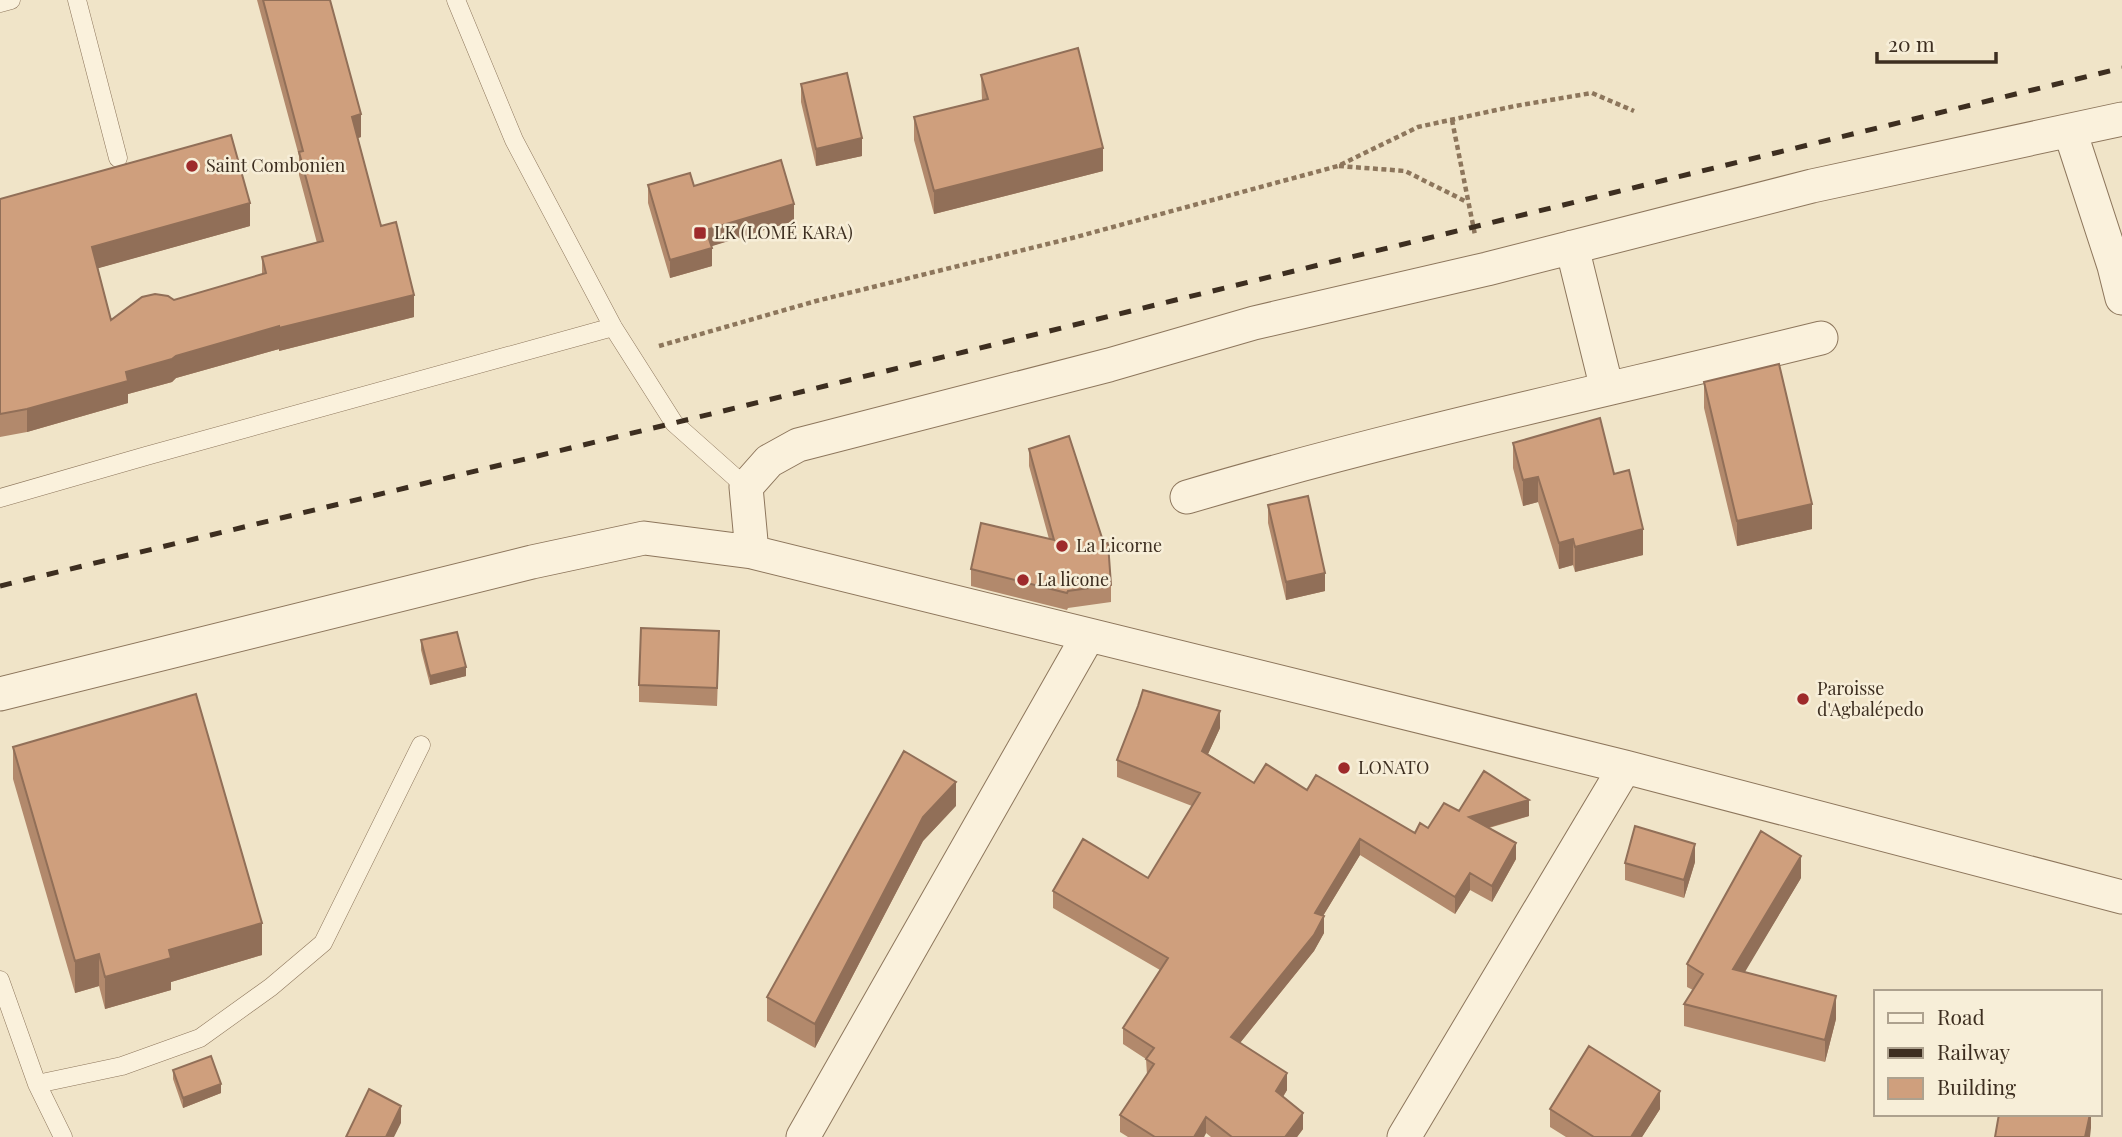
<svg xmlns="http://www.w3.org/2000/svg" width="2122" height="1137" viewBox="0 0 2122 1137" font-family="'Playfair Display',serif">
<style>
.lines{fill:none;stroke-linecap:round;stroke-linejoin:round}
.lane-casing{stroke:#8d765c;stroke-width:19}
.street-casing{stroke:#8d765c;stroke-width:35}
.path{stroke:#8d765c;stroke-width:4.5;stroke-dasharray:5 3.5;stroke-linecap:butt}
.lane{stroke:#faf1dc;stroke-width:18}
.street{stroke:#faf1dc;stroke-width:33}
.rail{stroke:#3d2e20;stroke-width:5;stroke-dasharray:12 12;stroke-linecap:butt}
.wall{fill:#b2896c}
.shaded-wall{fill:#916f58}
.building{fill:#cf9f7d;stroke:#916f58;stroke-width:2}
.poi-dot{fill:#9e2a2b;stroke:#f7eed8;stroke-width:2.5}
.labels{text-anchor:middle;stroke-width:5;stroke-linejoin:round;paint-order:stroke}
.poi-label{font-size:18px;fill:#3d2e20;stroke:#f7eed8;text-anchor:start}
</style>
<rect width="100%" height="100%" fill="#f0e4c8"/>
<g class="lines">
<g class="lane-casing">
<path id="lane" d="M77 0 118 158
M456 0 514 140 613 327 674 423 746 487
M0 3 11 0
M0 498 146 456 613 327
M0 980 37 1084 63 1137
M37 1084 122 1066 200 1038 271 987 323 943 421 745"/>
</g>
<g class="street-casing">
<path id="street" d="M2070 131 2114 266 2122 298
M1572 247 1607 389
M1187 497C1396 435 1609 390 1821 338
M752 552 746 487 769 461 798 445 1109 365 1254 323 1487 269 1812 186 2122 119
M0 694 532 562 644 538 752 552 1625 767 2122 897
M803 1137 1088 636
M1404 1137 1625 767"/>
</g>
<path class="path" d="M1452 120 1475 235
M1339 166 1405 171 1467 202
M659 346 816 301 1076 237 1338 166 1418 127 1515 106 1592 93 1634 111"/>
<use href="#lane" class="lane"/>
<use href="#street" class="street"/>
<path class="rail" d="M0 586 674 423 2122 68"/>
</g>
<path class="wall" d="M257 0H330L361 137 358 138 381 226 414 317 279 351V349L176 378 172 382 128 394V403L27 432 0 437V199L250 226 98 268 111 320 174 300 262 275V257L317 243 299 175V156Z
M981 75 1103 171 934 214 914 140V117L982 100Z
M801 84 862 156 816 166 801 102Z
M648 185 694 186 794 221 711 246 712 266 670 278 648 203Z
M1704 382 1812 529 1737 546 1704 408Z
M1513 443 1614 474 1643 555 1575 572 1573 565 1559 569 1538 502 1523 506 1513 468Z
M1029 449 1111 585V602L1068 608 1067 610 971 586V569L1049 539 1029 466Z
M1268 505 1325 591 1286 600 1268 523Z
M421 640 466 676 430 685 421 650Z
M719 648 717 706 639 702V685Z
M1220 728 1208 754 1254 783 1307 790 1415 833 1428 828 1459 811 1529 816 1489 828 1516 859 1492 902 1470 890 1455 914 1360 855 1323 916 1324 933 1314 951 1240 1043 1287 1090 1283 1097 1303 1129 1297 1137H1211L1206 1133 1204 1137H1128L1120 1132V1115L1147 1075 1146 1059 1123 1044V1028L1160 970 1053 908V891L1148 878 1192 806 1117 777V760Z
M13 747 262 955 171 982V990L105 1009 99 986 75 993 13 779Z
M956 806 923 841 815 1048 767 1021V997Z
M1695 862 1684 898 1625 880V863Z
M1801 878 1744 972 1836 1019 1825 1062 1684 1026V1004L1693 990 1687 987V964Z
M173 1070 221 1093 183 1108 173 1079Z
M1550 1109H1660L1642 1137H1566L1550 1127Z"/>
<path class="shaded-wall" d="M361 114V137L352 140V117Z
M862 138V156L816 166V149Z
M1103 148V171L934 214V191Z
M250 203V226L92 270V247Z
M794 204V221L706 248V230Z
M712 248V266L670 278V260Z
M414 295V317L279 351V328Z
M279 326V349L176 378 172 382 128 394V403L27 432V409L126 372 176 356Z
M1538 477V502L1523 506V480Z
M1812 504V529L1737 546V521Z
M1643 529V555L1575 572V547Z
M1573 539V565L1559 569V543Z
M1325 573V591L1286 600V582Z
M466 667V676L430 685V676Z
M1220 711V728L1202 767V751Z
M956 782V806L923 841 815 1048V1024L923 817Z
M1529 800V816L1469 833V817Z
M1360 839V855L1315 929V913Z
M1516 843V859L1492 902V886Z
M1695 844V862L1684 898V880Z
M1801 856V878L1733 992V969Z
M1470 873V890L1455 914V897Z
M1324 916V933L1314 951 1231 1054V1037Z
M262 923V955L171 982V990L105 1009V977L169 950Z
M99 954V986L75 993V961Z
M1836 996V1019L1825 1062V1040Z
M1287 1073V1090L1276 1108V1091Z
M221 1084V1093L183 1108V1098Z
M1660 1091V1109L1642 1137H1631Z
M401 1106V1123L394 1137H386Z
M1303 1113V1129L1297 1137H1285Z
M2090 1114H2091V1128L2090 1137H2085Z
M1206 1117V1133L1204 1137H1194Z"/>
<path class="building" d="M263 0H330L361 114 352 117 381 226 396 222 414 295 279 328V326L176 356 172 359 126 372 128 381 27 409 0 414V199L231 135 250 203 92 247 111 320 142 297 155 294 168 296 174 300 266 273 262 257 323 241 299 152 303 151Z
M1078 48 1103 148 934 191 914 117 988 99 981 75Z
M847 73 862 138 816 149 801 84Z
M781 160 794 204 706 230 712 248 670 260 648 185 690 173 694 186Z
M1779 364 1812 504 1737 521 1704 382Z
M1600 418 1614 474 1629 470 1643 529 1575 547 1573 539 1559 543 1538 477 1523 480 1513 443Z
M1069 436 1104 544 1108 543 1111 585 1068 591 1067 593 971 569 981 523 1054 540 1029 449Z
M1308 496 1325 573 1286 582 1268 505Z
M641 628 719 631 717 688 639 685Z
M457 632 466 667 430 676 421 640Z
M1143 690 1220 711 1202 751 1254 783 1266 764 1307 790 1316 775 1415 833 1420 823 1428 828 1444 803 1459 811 1484 771 1529 800 1469 817 1516 843 1492 886 1470 873 1455 897 1360 839 1315 913 1324 916 1314 935 1231 1037 1287 1073 1276 1091 1303 1113 1285 1137H1232L1206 1117 1194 1137H1155L1120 1115 1154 1064 1146 1059 1154 1048 1123 1028 1168 958 1053 891 1083 839 1148 878 1200 793 1117 760 1138 706Z
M196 694 262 923 169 950 171 958 105 977 99 954 75 961 13 747Z
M904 751 956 782 923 817 815 1024 767 997Z
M1635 826 1695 844 1684 880 1625 863Z
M1761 831 1801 856 1733 969 1836 996 1825 1040 1684 1004 1703 974 1687 964Z
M1589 1046 1660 1091 1631 1137H1594L1550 1109Z
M211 1056 221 1084 183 1098 173 1070Z
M369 1089 401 1106 386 1137H346Z
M1999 1114H2090L2085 1137H1995Z"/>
<g class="poi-dot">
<circle cx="192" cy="166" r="7"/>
<rect x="693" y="226" width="14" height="14" rx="3.5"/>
<circle cx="1062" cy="546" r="7"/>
<circle cx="1023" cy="580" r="7"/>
<circle cx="1803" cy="699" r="7"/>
<circle cx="1344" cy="768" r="7"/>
</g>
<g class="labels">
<g class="poi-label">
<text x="206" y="172">Saint Combonien</text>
<text x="714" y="239">LK (LOMÉ KARA)</text>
<text x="1076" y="552">La Licorne</text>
<text x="1037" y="586">La licone</text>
<text x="1817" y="695">Paroisse<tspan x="1817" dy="21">d'Agbalépedo</tspan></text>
<text x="1358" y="774">LONATO</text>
</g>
</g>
<rect x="1874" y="990" width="228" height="126" fill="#f7eed8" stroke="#ada18e" stroke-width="2"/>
<rect x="1888" y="1013" width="35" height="10" fill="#faf1dc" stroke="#ada18e" stroke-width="2"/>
<text x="1937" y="1025" font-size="21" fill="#3d2e20">Road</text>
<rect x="1888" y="1048" width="35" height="10" fill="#3d2e20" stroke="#ada18e" stroke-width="2"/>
<text x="1937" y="1060" font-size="21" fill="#3d2e20">Railway</text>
<rect x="1888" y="1078" width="35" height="21" fill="#cf9f7d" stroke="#ada18e" stroke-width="2"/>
<text x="1937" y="1095" font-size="21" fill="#3d2e20">Building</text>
<path d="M1877 52v10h119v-10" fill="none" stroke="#3d2e20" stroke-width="3.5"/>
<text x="1888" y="52" font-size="21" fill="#3d2e20" stroke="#f7eed8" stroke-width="5" paint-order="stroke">20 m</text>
</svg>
